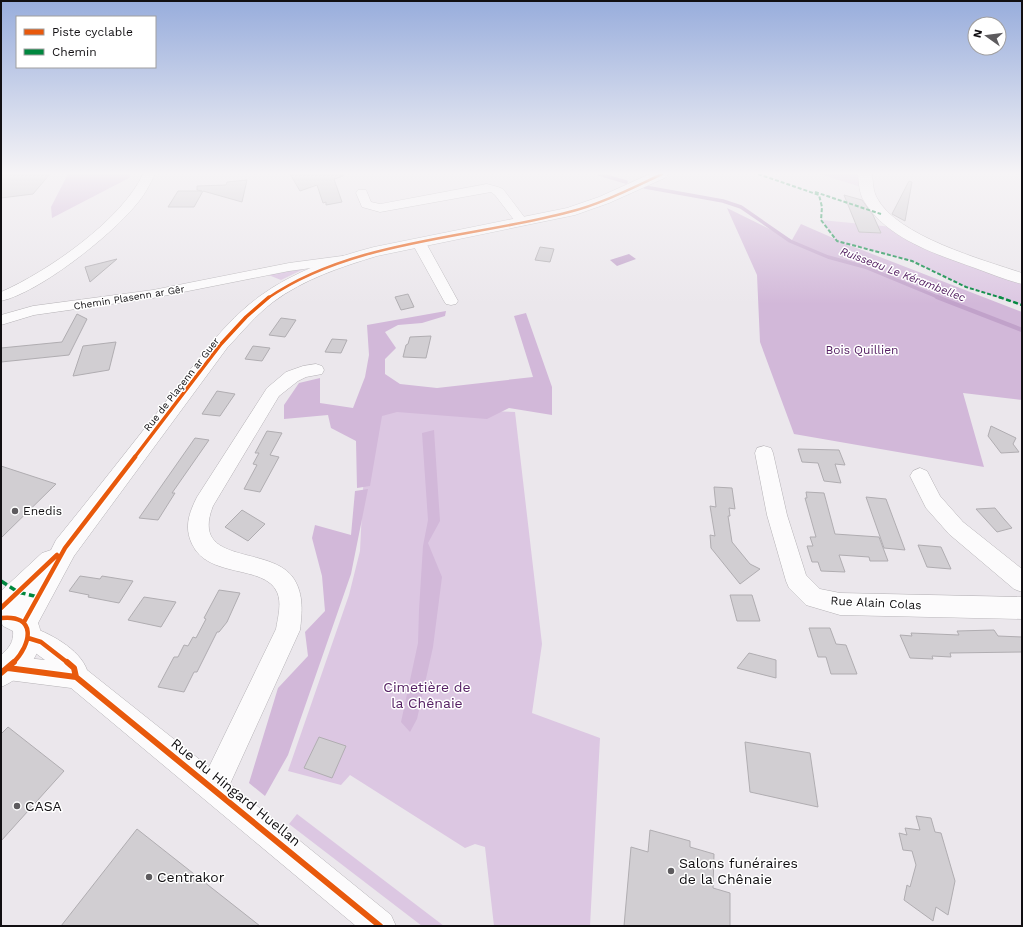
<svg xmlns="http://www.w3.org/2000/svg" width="1023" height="927" viewBox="0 0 1023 927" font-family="'Work Sans',sans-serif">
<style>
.green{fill:#dcc7e2}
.forest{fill:#d2b8d9}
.water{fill:#c1a2ca}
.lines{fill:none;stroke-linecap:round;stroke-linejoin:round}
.stream-far1{stroke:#c1a2ca;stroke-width:3.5}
.stream{stroke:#c1a2ca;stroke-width:4.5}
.building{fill:#d1ced2;stroke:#b0adb1}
.minor-casing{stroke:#b5b2b6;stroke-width:1}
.tertiary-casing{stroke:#b5b2b6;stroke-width:1}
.secondary-casing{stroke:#b5b2b6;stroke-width:1}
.minor{fill:#fcfbfc;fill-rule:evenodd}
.tertiary{fill:#fcfbfc;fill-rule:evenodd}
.secondary{fill:#fcfbfc;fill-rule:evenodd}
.quiet-far2{stroke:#00873e;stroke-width:2;stroke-dasharray:4 2;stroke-linecap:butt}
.quiet-far1{stroke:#00873e;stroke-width:2.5;stroke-dasharray:5 2.5;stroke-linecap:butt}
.quiet{stroke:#00873e;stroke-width:3.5;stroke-dasharray:7 3.5;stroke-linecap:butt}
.cycleway-far3-casing{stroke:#fff;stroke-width:4}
.cycleway-far2-casing{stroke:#fff;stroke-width:5.5}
.cycleway-far1-casing{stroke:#fff;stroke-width:7}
.cycleway-casing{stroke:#fff;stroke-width:8}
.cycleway-far3{stroke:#e8590c;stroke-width:2.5}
.cycleway-far2{stroke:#e8590c;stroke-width:3.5}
.cycleway-far1{stroke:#e8590c;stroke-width:4.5}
.cycleway{stroke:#e8590c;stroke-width:6}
.poi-dot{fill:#5d5b5e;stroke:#fff;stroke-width:1.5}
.labels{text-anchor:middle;stroke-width:3;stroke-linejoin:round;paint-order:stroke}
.far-street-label{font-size:10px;fill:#110f12;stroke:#fff}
.far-water-label{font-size:11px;font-style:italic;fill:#501b5e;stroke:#fff}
.park-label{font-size:12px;fill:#562164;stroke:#fff}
.poi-label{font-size:12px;fill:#110f12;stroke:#fff;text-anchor:start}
.street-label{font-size:12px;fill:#110f12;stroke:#fff}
.near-park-label{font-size:14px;fill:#562164;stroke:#fff}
.near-street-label{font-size:14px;fill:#110f12;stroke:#fff}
.near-poi-label{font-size:14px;fill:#110f12;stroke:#fff;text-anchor:start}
</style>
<rect width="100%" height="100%" fill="#ebe7ec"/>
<path class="green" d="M820 174H858L861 187Z
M821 220 893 227 1022 282V305L966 287 912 261 837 241Z
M310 266 281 280 266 274Z
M373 407 515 412 542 644 532 713 600 738 590 926H494L485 847 475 844 465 848 350 775 341 785 288 771 349 595 360 551 364 470Z
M297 814 444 926H422L289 824Z"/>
<path class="forest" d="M68 174H130L129 178 52 218 51 207Z
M727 208 792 240 801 224 849 245 1022 312V400L963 393 984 467 794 434 760 342 757 275Z
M446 311 445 316 422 323 398 325 385 332 396 348 385 359V374L400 384 437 388 533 377 514 316 526 313 552 387V415L509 408 487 419 397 412 382 416 370 486 357 488 356 441 331 428 328 415 284 419V405L299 383 320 378V403L353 408 365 377 369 355 367 325Z
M434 430 440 521 428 543 442 577 433 647 417 719 410 732 401 722 418 643 419 610 423 546 428 520 422 433Z
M368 489 351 574 288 755 265 796 249 783 278 688 308 656 305 632 325 611 322 576 312 538 315 525 351 535 355 491Z"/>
<path class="water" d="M629 254 636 259 617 266 610 260Z"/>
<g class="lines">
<path class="stream-far1" d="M599 174 626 182
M645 187 723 201 741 207 790 241 828 257 865 267 940 298"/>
<path class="stream" d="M937 297 1022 330"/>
</g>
<path class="building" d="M1 174H50L33 194 1 198Z
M290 174H342L343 176 334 179 342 202 326 205V202L323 203 317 185 300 191Z
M247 180 242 202 203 191 194 207H168L178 191H202L197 190V186L226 185 227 182Z
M909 181 912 182 905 221 892 214Z
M844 195 862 200 873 215 881 233 859 232Z
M540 247 554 249 550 262 535 260Z
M117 259 90 282 85 267Z
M408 294 414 307 401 310 395 297Z
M77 314 87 319 69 355 1 362V348L62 342Z
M281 318 296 320 285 337 269 335Z
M431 336 426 358 403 357 406 345 408 344 410 337Z
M332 339 347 340 341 353 325 352Z
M116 342 109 370 73 376 83 346Z
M253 346 270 348 262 361 245 359Z
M217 391 235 394 220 416 202 414Z
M991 426 1016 438 1013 444 1019 452 1001 453 988 436Z
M267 431 282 433 270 455 279 457 260 492 244 489 257 465 253 464 259 453H255Z
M195 438 209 440 172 493H175L158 520 139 518Z
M798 449 839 450 845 465 835 464 841 483 824 481 818 463 802 462Z
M1 466 56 484 1 538Z
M714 487 732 488 735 509 729 508 730 516H728L732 542 750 564 760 569 740 584 711 548 710 535 715 536 710 506 716 507Z
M806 492 824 493 835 534 879 537 888 561H870L869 557 839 555 845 572 821 571 818 562H812L807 546H813L810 537H816L805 498H807Z
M866 497 886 499 905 550 884 548Z
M995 508 1004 519 1012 528 997 532 976 509Z
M242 510 265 524 248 541 225 527Z
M918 545 941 547 951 569 927 567Z
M80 576 100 579 102 576 133 581 119 603 88 597 89 595 69 591Z
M219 590 240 593 227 622 219 632H217L197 672H194L184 692 158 687 174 657H178L184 645 188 646 193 637 196 638 206 619 204 618Z
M730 595H752L760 621H737Z
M144 597 176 602 161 627 128 620Z
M809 628H830L836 644 846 645 857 674H831L826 657H818Z
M994 630 998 636 1022 637V652L950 653 951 657 932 656 933 659 910 658 900 635 912 636 911 633 959 635 957 631Z
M749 653 776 660V678L737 668Z
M8 727 64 771 1 841V734Z
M319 737 346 746 332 778 304 768Z
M745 742 810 753 818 807 750 792Z
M916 816 931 818 935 832 941 833 955 881 948 915 936 907 933 921 904 900 907 885 910 887 916 865 912 851 903 850 899 833 907 835 905 828 920 830Z
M137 829 260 926H61Z
M650 830 690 841V847L714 854 713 888 730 893V926H624L631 847 648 852Z"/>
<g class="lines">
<g class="minor-casing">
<path id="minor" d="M143 174H155C149 186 144 196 135 206 109 237 40 292 1 301V292C47 272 122 220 143 174Z
M487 184 498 187 503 189 528 222 526 225H518L495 195 491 192 380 212 362 207 356 193 358 190H366L371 202 380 204Z
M419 239 424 240 426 243 458 301 456 304 451 305 446 304 444 301 412 243 414 240Z
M350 255 355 256 357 259 355 262 289 271 153 298 34 315 1 325V315L33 306 153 290 289 263Z
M316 364 322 366 324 370 322 374 306 377 298 381 279 396 213 506C189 567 272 544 294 579 304 595 302 613 300 630L230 784 391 915 396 926H356L71 688 8 680 1 677V659L8 656 45 660 34 652 20 646 16 638 20 630 28 626C48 632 80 649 87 670L209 767 276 629C278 617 282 603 277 592 264 564 208 579 192 544 184 527 189 513 197 497L267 388 286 372 303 366Z
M764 446 771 448 773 453 787 515 806 575 820 589 840 593 1022 597V619L840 615 806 605 789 588 786 581 767 515 755 453 757 448Z
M920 468 927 471 940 496 963 522 1022 569V592L1014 589 949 534 926 508 910 476 913 471Z"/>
</g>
<g class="tertiary-casing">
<path id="tertiary" d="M858 174H872C873 182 873 191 877 198 897 236 983 260 1022 273V284C1006 280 991 274 975 268 936 254 887 239 864 201 859 193 859 183 858 174Z"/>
</g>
<g class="secondary-casing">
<path id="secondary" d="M650 174H668L667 177 609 203 575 215 377 256C341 267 304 279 273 302 256 315 242 332 227 348L74 556 38 623C49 649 24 678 1 687V655C9 648 14 642 13 631L3 626 1 622V591L42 553 51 550 56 540C95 492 133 443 171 395 198 360 224 322 260 296 293 272 335 257 374 247L567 208 599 197Z"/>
</g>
<use href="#minor" class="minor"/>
<use href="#tertiary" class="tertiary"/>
<use href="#secondary" class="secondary"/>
<path class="quiet-far2" d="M758 174 819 195 822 207 821 220 837 241 912 261 966 287 1002 298
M815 192 881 214"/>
<path class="quiet-far1" d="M999 297 1022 305"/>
<path class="quiet" d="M1 581 18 592 38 597"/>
<g class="cycleway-far3-casing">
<path id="cycleway-far3" d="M268 298C352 240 472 238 569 212 601 204 632 188 662 174"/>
</g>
<g class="cycleway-far2-casing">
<path id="cycleway-far2" d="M134 458 221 344 246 317 269 297"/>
</g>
<g class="cycleway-far1-casing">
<path id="cycleway-far1" d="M1 608 57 555
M1 618C37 614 32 644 13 663
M24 622 65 548 135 457
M28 638 41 642 68 663"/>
</g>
<g class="cycleway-casing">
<path id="cycleway" d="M67 662 74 668 76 677
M8 668 76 677 380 926
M1 673 14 662"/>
</g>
<use href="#cycleway-far3" class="cycleway-far3"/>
<use href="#cycleway-far2" class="cycleway-far2"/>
<use href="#cycleway-far1" class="cycleway-far1"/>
<use href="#cycleway" class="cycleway"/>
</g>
<linearGradient id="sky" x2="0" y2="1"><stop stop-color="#98addc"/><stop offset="0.57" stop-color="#f6f4f6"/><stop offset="1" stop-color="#f6f4f6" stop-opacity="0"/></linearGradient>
<rect width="1023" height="304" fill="url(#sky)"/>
<g class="poi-dot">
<circle cx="15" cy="511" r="4"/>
<circle cx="17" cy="806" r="4"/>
<circle cx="671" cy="871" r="4"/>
<circle cx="149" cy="877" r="4"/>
</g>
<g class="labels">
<g class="far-street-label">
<text transform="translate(129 297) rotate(-9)" y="4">Chemin Plasenn ar Gêr</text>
<text transform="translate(181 384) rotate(-52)" y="4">Rue de Plaçenn ar Guer</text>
</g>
<g class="far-water-label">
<text transform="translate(903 274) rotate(21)" y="4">Ruisseau Le Kérambellec</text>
</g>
<g class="park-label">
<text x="862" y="354">Bois Quillien</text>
</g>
<g class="poi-label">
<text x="23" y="515">Enedis</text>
</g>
<g class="street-label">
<text transform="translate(876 603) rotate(3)" y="4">Rue Alain Colas</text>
</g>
<g class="near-park-label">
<text x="427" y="692">Cimetière de<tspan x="427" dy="16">la Chênaie</tspan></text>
</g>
<g class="near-street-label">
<text transform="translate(236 792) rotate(39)" y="5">Rue du Hingard Huellan</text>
</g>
<g class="near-poi-label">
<text x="25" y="811">CASA</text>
<text x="679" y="868">Salons funéraires<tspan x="679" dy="16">de la Chênaie</tspan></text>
<text x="157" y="882">Centrakor</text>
</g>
</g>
<rect width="1023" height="927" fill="none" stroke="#110f12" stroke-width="4"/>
<rect x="16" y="16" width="140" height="52" fill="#ffffff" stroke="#a09fa0"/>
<rect x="24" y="29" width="20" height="6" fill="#e8590c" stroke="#a09fa0"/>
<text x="52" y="36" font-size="12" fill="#110f12">Piste cyclable</text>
<rect x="24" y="49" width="20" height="6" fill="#00873e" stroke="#a09fa0"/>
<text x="52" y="56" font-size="12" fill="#110f12">Chemin</text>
<g transform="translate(987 36) rotate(284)"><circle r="19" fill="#ffffff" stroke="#a09fa0"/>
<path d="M0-3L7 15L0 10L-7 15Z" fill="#5d5b5e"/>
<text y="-6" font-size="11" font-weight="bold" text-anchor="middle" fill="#110f12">N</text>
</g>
</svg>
